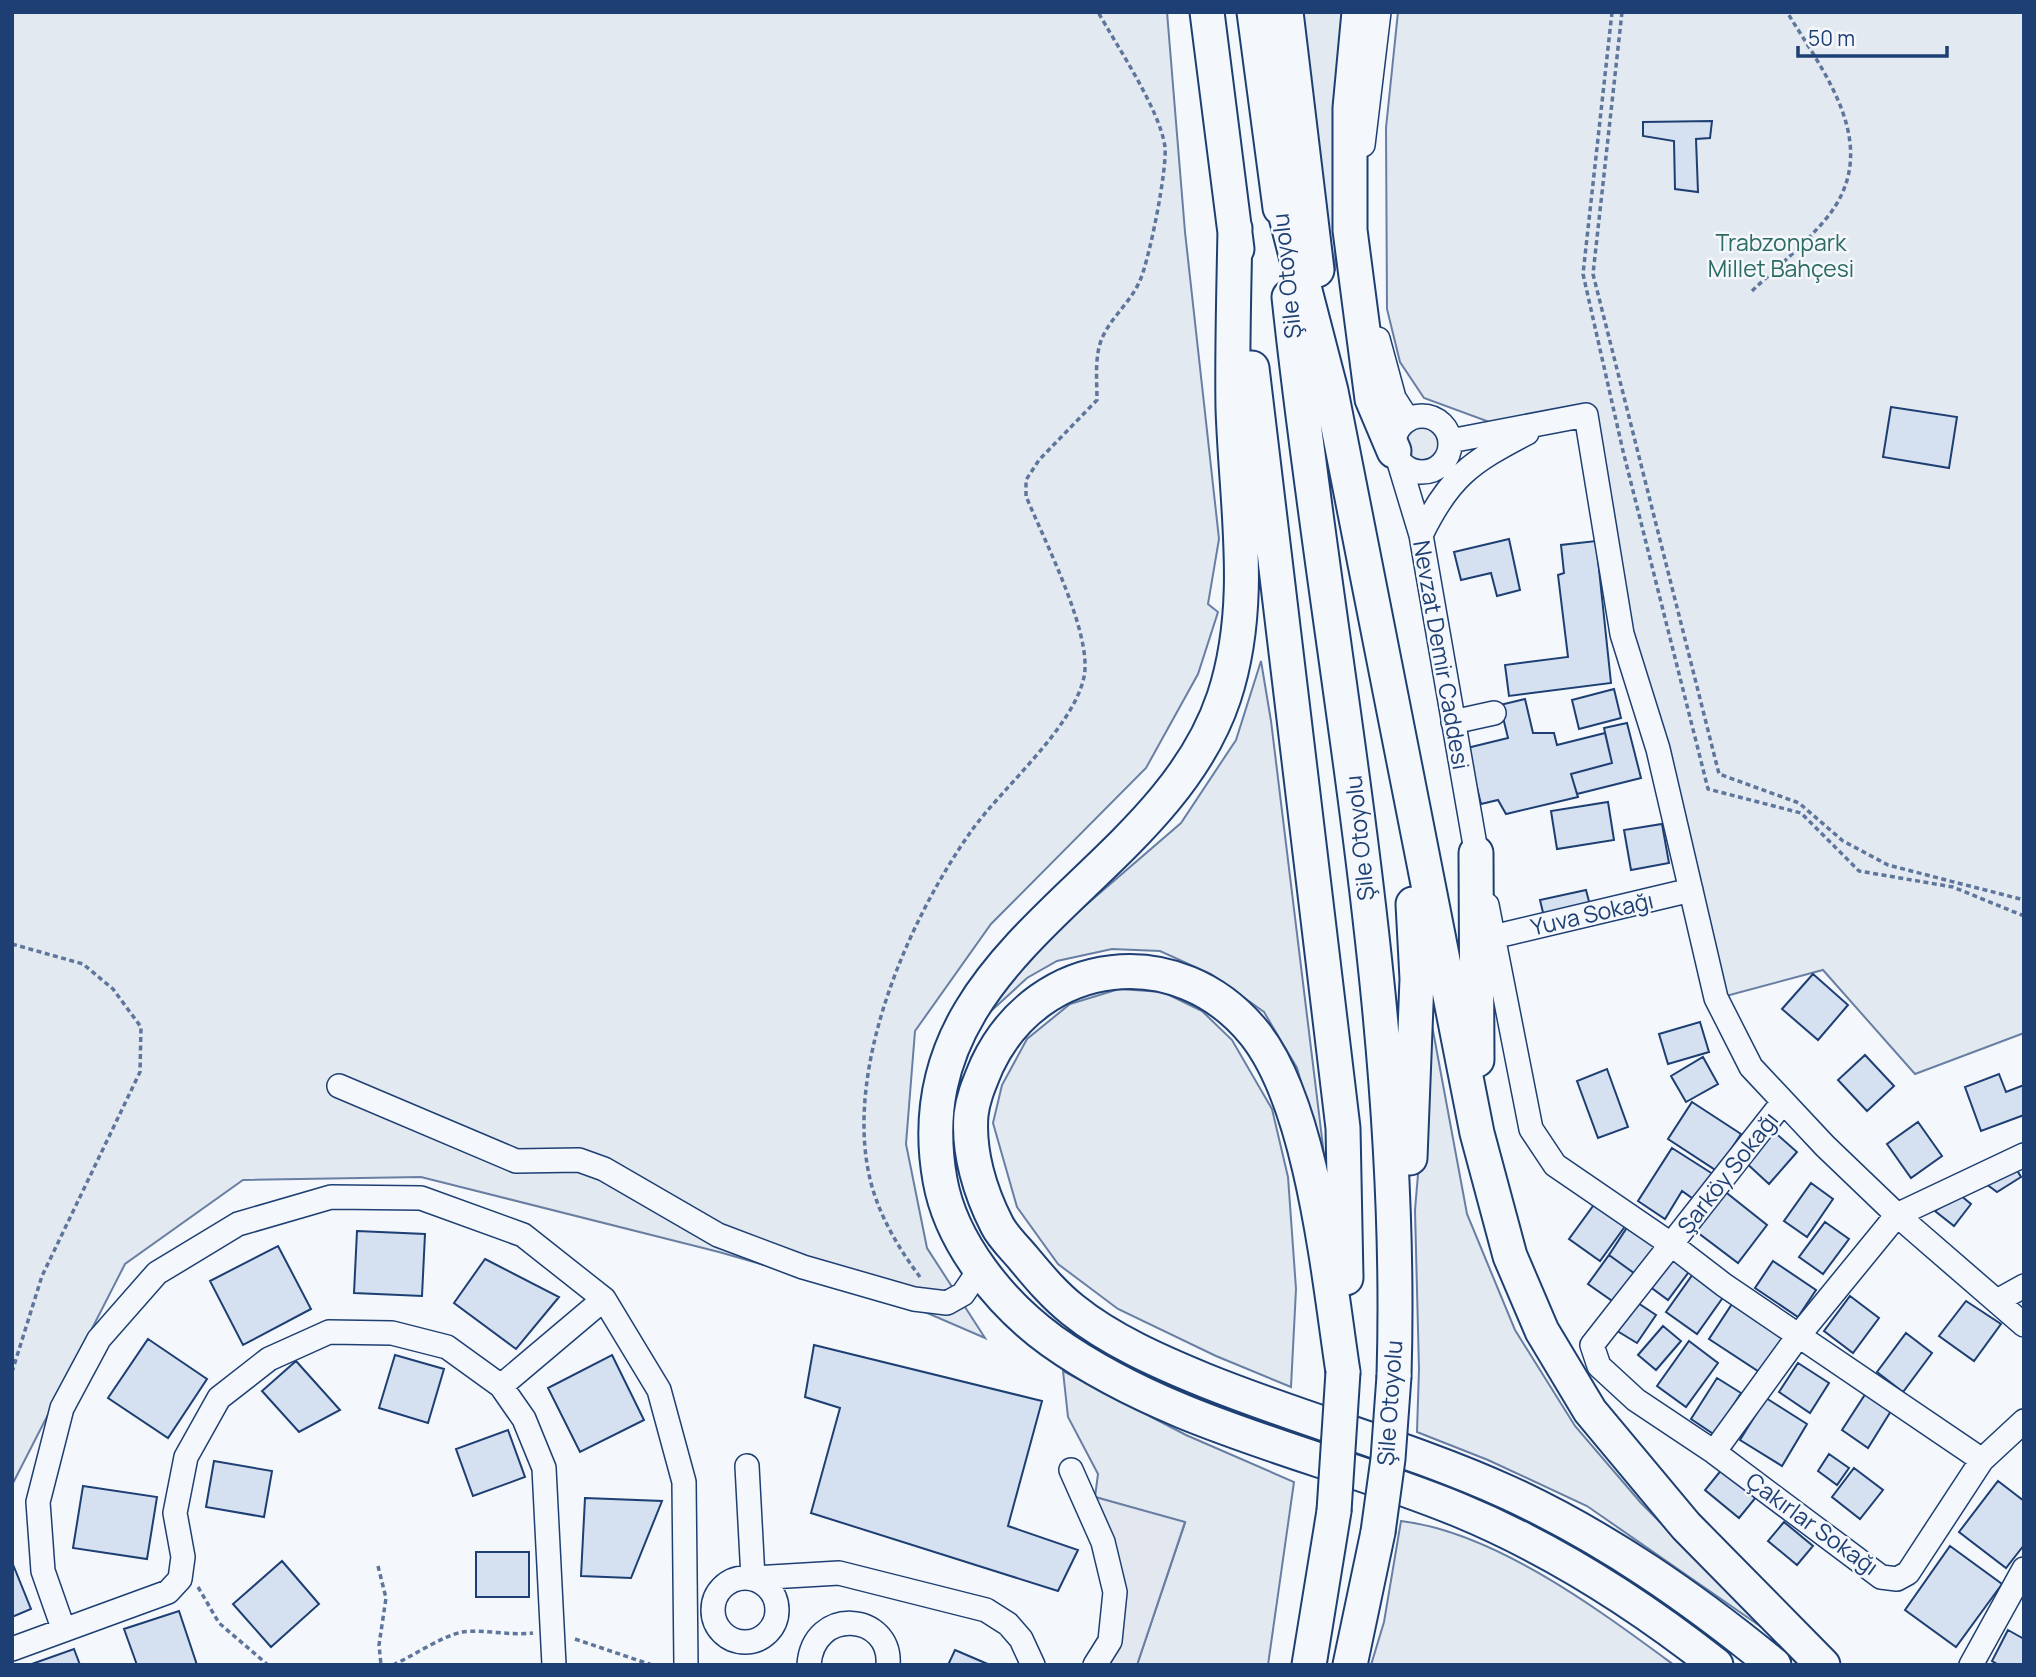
<svg xmlns="http://www.w3.org/2000/svg" width="2036" height="1677" viewBox="0 0 2036 1677" font-family="Manrope,sans-serif">
<style>
.green{fill:#e3e9f0;stroke:#687fa3;stroke-width:2}
.parking{fill:#e3e8f0;stroke:#687fa3;stroke-width:2}
.building{fill:#d5e0f0;stroke:#1d3f73;stroke-width:2}
.lines{fill:none;stroke-linecap:round;stroke-linejoin:round}
.minor-casing{stroke:#1d3f73;stroke-width:26}
.highway-casing{stroke:#1d3f73;stroke-width:37}
.path{stroke:#5e769c;stroke-width:3.5;stroke-dasharray:5 3.5;stroke-linecap:butt}
.minor{stroke:#f4f7fb;stroke-width:23}
.highway{stroke:#f4f7fb;stroke-width:33}
.highway-bridge-casing{stroke:#1d3f73;stroke-width:37;stroke-linecap:butt}
.highway-bridge{stroke:#f4f7fb;stroke-width:33}
.labels{text-anchor:middle;stroke-width:5;stroke-linejoin:round;paint-order:stroke}
.park-label{font-size:23px;fill:#2c6c60;stroke:#f4f7fb}
.street-label{font-size:23px;fill:#1d3f73;stroke:#f4f7fb}
</style>
<rect width="100%" height="100%" fill="#f4f7fb"/>
<path class="green" d="M12 12H1167L1185 232 1219 539 1208 604 1218 612 1198 674 1146 768 991 924 915 1031 906 1144 927 1248 985 1338 918 1309 719 1252 421 1177 243 1180 125 1264 12 1485Z
M1296 12H1342L1335 271Z
M1398 12H2024V1033L1915 1074 1823 970 1726 996 1636 655 1594 411 1492 423 1424 398 1400 362 1387 309 1386 128Z
M1402 444a19 19 0 1 1 38 0a19 19 0 1 1-38 0Z
M1261 661 1271 721 1326 1171 1297 1068 1264 1012 1211 974 1160 951 1112 949 1057 961 1027 978 990 1012 1029 954 1181 823 1236 740Z
M1119 989 1163 992 1202 1011 1232 1040 1272 1109 1288 1177 1296 1289 1291 1387 1216 1356 1118 1309 1058 1264 1017 1207 993 1123 1002 1085 1027 1039 1070 1004Z
M1431 1020 1467 1214 1515 1330 1575 1426 1641 1503 1770 1633 1587 1506 1488 1460 1417 1432 1419 1369 1415 1210Z
M1063 1371 1186 1435 1294 1482 1268 1665H1137L1185 1523 1095 1497 1098 1474 1068 1417Z
M1401 1521C1495 1532 1599 1610 1674 1665H1371L1384 1622Z"/>
<path class="parking" d="M1095 1497 1185 1522 1137 1665H1092L1110 1641Z"/>
<path class="building" d="M1712 121 1710 138 1696 139 1698 192 1675 189 1674 141 1643 136V122Z
M1891 407 1957 417 1949 468 1883 457Z
M1509 539 1520 590 1497 596 1491 573 1461 580 1454 552Z
M1596 541 1611 683 1509 696 1505 665 1568 657 1558 575 1564 573 1561 545Z
M1614 689 1621 718 1579 729 1572 700Z
M1525 699 1533 733H1554L1557 745 1605 733 1612 763 1571 774 1578 797 1506 814 1498 800 1481 804 1467 748 1508 738 1500 705Z
M1627 723 1641 778 1577 794 1571 774 1612 763 1604 728Z
M1608 802 1614 840 1557 849 1551 811Z
M1662 824 1669 863 1631 870 1624 830Z
M1586 890 1591 909 1545 921 1540 900Z
M1813 974 1848 1005 1818 1040 1782 1009Z
M1700 1022 1709 1052 1668 1064 1659 1034Z
M1865 1055 1894 1086 1867 1111 1838 1080Z
M1703 1057 1718 1084 1686 1102 1671 1076Z
M1607 1069 1628 1127 1598 1138 1577 1081Z
M1999 1074 2006 1092 2024 1085V1115L1981 1131 1965 1087Z
M1692 1102 1741 1134 1717 1171 1668 1139Z
M1918 1122 1942 1156 1911 1178 1887 1144Z
M1772 1130 1797 1152 1769 1184 1744 1161Z
M1672 1148 1716 1176 1699 1203 1682 1191 1665 1219 1638 1201Z
M2014 1165 2021 1177 1997 1192 1985 1183Z
M1811 1183 1833 1199 1807 1237 1784 1221Z
M1723 1190 1767 1225 1738 1263 1693 1229Z
M1960 1195 1971 1204 1954 1226 1935 1211Z
M1596 1202 1626 1225 1600 1261 1569 1239Z
M1825 1222 1849 1239 1823 1274 1799 1257Z
M1630 1223 1661 1245 1638 1276 1609 1255Z
M357 1231 425 1234 422 1296 354 1293Z
M278 1246 311 1309 243 1345 210 1281Z
M1609 1255 1638 1276 1618 1305 1588 1284Z
M1673 1255 1691 1269 1668 1300 1649 1286Z
M485 1259 559 1297 516 1349 454 1303Z
M1773 1261 1816 1290 1798 1317 1755 1288Z
M1693 1274 1724 1296 1697 1334 1666 1312Z
M1850 1296 1879 1318 1853 1353 1824 1331Z
M1635 1301 1656 1315 1637 1343 1614 1329Z
M1966 1301 2001 1324 1974 1361 1939 1336Z
M1732 1304 1786 1340 1764 1375 1709 1339Z
M1663 1326 1681 1341 1656 1370 1638 1355Z
M1906 1333 1932 1353 1903 1392 1877 1372Z
M148 1339 207 1379 168 1438 108 1398Z
M1689 1341 1718 1363 1686 1407 1657 1386Z
M814 1345 1042 1401 1008 1526 1078 1550 1058 1591 811 1513 840 1408 805 1397Z
M395 1355 444 1369 428 1423 379 1408Z
M612 1355 644 1420 580 1452 548 1388Z
M296 1361 340 1410 299 1432 262 1391Z
M1798 1363 1829 1383 1810 1413 1779 1392Z
M1717 1378 1741 1393 1715 1435 1691 1419Z
M1866 1393 1891 1411 1868 1448 1842 1430Z
M1766 1398 1807 1424 1782 1466 1740 1440Z
M508 1430 525 1477 473 1496 456 1449Z
M1829 1454 1849 1468 1837 1485 1818 1471Z
M214 1461 272 1471 264 1517 206 1507Z
M1723 1468 1757 1496 1739 1518 1705 1490Z
M1854 1468 1883 1490 1860 1519 1832 1497Z
M1998 1481 2024 1501V1545L2006 1568 1959 1532Z
M83 1486 157 1497 147 1559 73 1548Z
M585 1498 662 1501 631 1578 581 1576Z
M1784 1522 1813 1546 1797 1565 1768 1541Z
M1950 1546 2002 1584 1956 1647 1905 1610Z
M476 1552H529V1597H476Z
M282 1561 319 1604 271 1647 233 1604Z
M12 1562 31 1609 12 1617Z
M179 1611 197 1665H137L124 1629Z
M2008 1630 2024 1639V1665H1999L1992 1661Z
M74 1649 80 1665H29Z
M955 1650 990 1665H948Z"/>
<g class="lines">
<g class="minor-casing">
<path id="minor" d="M1363 145 1379 12
M1378 339 1394 398 1408 420
M1394 444a28 28 0 1 1 56 0a28 28 0 1 1-56 0Z
M1450 441 1586 415 1622 634 1658 749 1716 998 1751 1067 1825 1146 1897 1215 2024 1325
M1398 459 1421 535 1479 868
M1421 535C1449 477 1471 462 1527 433
M1453 722 1494 713
M1487 905 1531 1129 1555 1165 1672 1245 1724 1285 1982 1460
M1493 937 1691 890
M339 1086 516 1161 579 1160 604 1169 718 1235 803 1267 914 1299 947 1303 963 1294 980 1269
M1783 1102 1592 1345 1599 1366 1636 1400 1714 1452 1881 1577 1897 1579 1908 1573 1982 1460 2024 1421
M1997 1301 2024 1286
M501 1386 604 1299
M1714 1452 1799 1335 1897 1215 2024 1155
M747 1466 753 1578 839 1573 986 1610 1008 1624 1021 1639 1033 1665
M1071 1470 1103 1542 1115 1592 1110 1641 1095 1665
M713 1610a32 32 0 1 1 64 0a32 32 0 1 1-64 0Z
M63 1628 43 1571 38 1502 62 1408 99 1339 157 1273 238 1224 331 1197 421 1198 523 1235 604 1299 659 1390 684 1482 686 1665
M12 1649 168 1592 180 1579 183 1557 175 1513 186 1457 219 1398 269 1359 329 1332 392 1333 447 1347 501 1386 524 1419 544 1468 554 1665
M809 1665C813 1606 892 1613 888 1665
M1971 1665 2024 1569"/>
</g>
<g class="highway-casing">
<path id="highway" d="M1207 12 1237 249
M1254 12 1280 208
M1286 12 1317 270
M1359 12 1350 108V230L1372 399 1394 451
M1278 186 1331 391 1477 1133 1510 1256 1542 1331 1590 1411 1686 1526 1823 1665
M1235 228C1234 288 1232 348 1233 408 1236 505 1255 603 1224 697 1162 884 899 949 940 1180 951 1243 1001 1304 1052 1341 1173 1427 1323 1454 1459 1510 1553 1549 1636 1602 1716 1665
M1289 297C1327 656 1405 1013 1394 1376
M1252 368 1343 1128 1346 1278
M1476 853 1477 1060
M1410 1158 1417 979 1413 904
M1343 1372C1329 1280 1313 1107 1255 1034 1179 939 1039 955 987 1065 980 1082 973 1097 971 1115 968 1152 980 1192 997 1225 1003 1237 1015 1248 1024 1259 1039 1277 1054 1295 1073 1310 1110 1340 1160 1362 1204 1380 1305 1421 1410 1448 1509 1493 1606 1538 1691 1597 1774 1665
M1309 1665 1334 1511
M1350 1665 1378 1532"/>
</g>
<path class="path" d="M1612 12 1583 274 1623 451 1708 789 1801 813 1859 871 1953 887 2024 916
M1622 12 1593 274 1719 774 1799 803 1843 841 1888 865 2024 900
M1752 291C1776 268 1803 246 1825 220 1885 149 1826 76 1787 12
M12 944 83 964 113 989 141 1027 140 1072 42 1276 12 1372
M920 1277C899 1249 880 1217 871 1183 842 1071 908 920 972 830 1003 787 1073 728 1084 677 1093 634 1043 538 1026 496V480L1039 460 1097 400C1097 381 1094 354 1103 336 1113 315 1132 301 1141 278 1150 255 1167 171 1165 147 1160 110 1117 46 1098 12
M378 1566 386 1598 379 1645 381 1665
M198 1587 219 1623 268 1665
M575 1639 652 1665
M393 1665C413 1656 442 1636 462 1632 484 1629 510 1636 533 1633"/>
<use href="#minor" class="minor"/>
<use href="#highway" class="highway"/>
<g class="highway-bridge-casing">
<path id="highway-bridge" d="M1334 1511 1343 1372
M1378 1532 1388 1459 1394 1376"/>
</g>
<use href="#highway-bridge" class="highway-bridge"/>
</g>
<g class="labels">
<g class="park-label">
<text x="1781" y="251">Trabzonpark<tspan x="1781" dy="26">Millet Bahçesi</tspan></text>
</g>
<g class="street-label">
<text transform="translate(1287 276) rotate(-96)" y="8">Şile Otoyolu</text>
<text transform="translate(1441 655) rotate(80)" y="8">Nevzat Demir Caddesi</text>
<text transform="translate(1360 838) rotate(-96)" y="8">Şile Otoyolu</text>
<text transform="translate(1592 914) rotate(-13)" y="8">Yuva Sokağı</text>
<text transform="translate(1728 1173) rotate(-52)" y="8">Şarköy Sokağı</text>
<text transform="translate(1390 1403) rotate(-86)" y="8">Şile Otoyolu</text>
<text transform="translate(1812 1524) rotate(36)" y="8">Çakırlar Sokağı</text>
</g>
</g>
<rect width="2036" height="1677" fill="none" stroke="#1d3f73" stroke-width="28"/>
<path d="M1798 46v10h149v-10" fill="none" stroke="#1d3f73" stroke-width="3.5"/>
<text x="1808" y="46" font-size="21" fill="#1d3f73" stroke="#f4f7fb" stroke-width="5" paint-order="stroke">50 m</text>
</svg>
